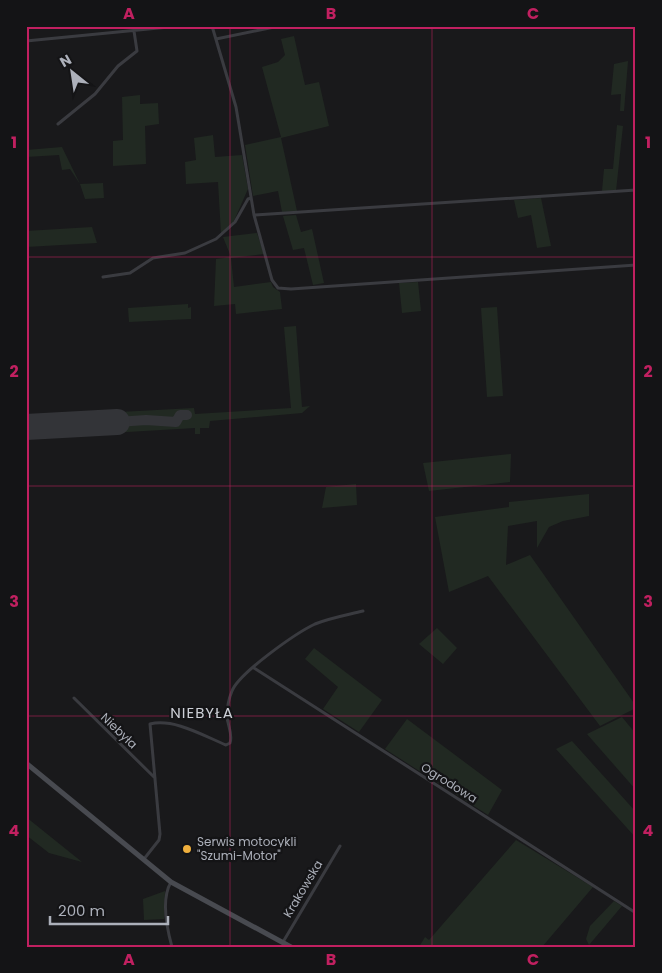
<svg xmlns="http://www.w3.org/2000/svg" width="662" height="973" viewBox="0 0 662 973" font-family="Poppins,sans-serif">
<style>
.green{fill:#212922}
.lines{fill:none;stroke-linecap:round;stroke-linejoin:round}
.taxiway{stroke:#333438;stroke-width:10}
.runway{stroke:#333438;stroke-width:26}
.minor{stroke:#3a3b40;stroke-width:3}
.secondary{stroke:#484a50;stroke-width:5}
.grid{fill:none;stroke:#c12060;stroke-width:1;stroke-opacity:0.55}
.poi-dot{fill:#efaf3d;stroke:#141416;stroke-width:2}
.labels{text-anchor:middle;stroke-width:4.5;stroke-linejoin:round;paint-order:stroke}
.street-label{font-size:12px;fill:#acb0ba;stroke:#141416}
.poi-label{font-size:12px;fill:#acb0ba;stroke:#141416;text-anchor:start}
.quarter-label{font-size:15px;letter-spacing:1px;fill:#cccfd6;stroke:#141416}
.neatline{fill:none;stroke:#c12060;stroke-width:2}
.grid-label{font-size:16px;text-anchor:middle;font-weight:bold;fill:#c12060}
</style>
<rect width="100%" height="100%" fill="#19191b"/>
<path class="green" d="M294 36 305 85 319 82 329 126 281 138 297 211 282 212 278 191 253 196 245 145 281 137 262 67 278 62 285 55 281 39Z
M628 61 624 111H620L621 94 611 95 614 64Z
M140 95V104L158 103 159 124 145 126 146 164 113 166V141L123 140 122 97Z
M617 125 623 126 616 191H602L604 169H613Z
M213 135 215 157 242 155 248 189 233 223 221 234 218 182 186 184 185 162 196 160 194 138Z
M62 147 80 184 103 183 104 198 85 199 80 184 70 169 62 170 59 155 26 157V150Z
M541 198 551 246 537 248 531 215 518 218 514 200Z
M296 215 301 232 312 229 324 283 313 285 304 248 293 250 283 216Z
M92 227 97 243 26 247V231Z
M257 233 264 254 231 258 234 287 271 282 273 287 280 292 282 309 236 314 235 304 214 306 216 259 231 257 223 237Z
M418 282 421 311 402 313 399 283Z
M188 304V308L191 307V319L129 322 128 308Z
M497 307 503 396 487 397 481 308Z
M296 326 302 407 310 406 302 413 210 421 209 428H200V434H195V428L26 438V417L194 408 195 414 291 408 284 327Z
M511 454 510 482 429 491 423 463Z
M356 484 357 505 322 508 326 487Z
M589 494V516L563 521 549 527 537 548V521L508 526 506 565 530 555 636 706V708L600 726 488 576 449 592 435 517 509 507V502Z
M437 628 457 648 443 664 419 644Z
M314 648 382 700 359 732 323 709 338 687 305 659Z
M622 717 636 734V790L587 734Z
M407 719 502 790 488 815 385 749Z
M572 741 636 812V838L556 749Z
M26 817 82 862 49 853 26 835Z
M516 840 593 887 542 947H419L425 937 429 940Z
M165 891 164 919 144 920 143 899Z
M614 901 622 906 589 945 586 939 590 926Z"/>
<g class="lines">
<path class="taxiway" d="M117 422 146 420 176 422 180 415H187"/>
<path class="runway" d="M26 427 117 422"/>
<path class="minor" d="M212 26 236 107 254 215 272 280 278 288 291 289 636 265
M216 39 279 26
M26 41 179 26
M58 124 95 94 118 66 137 51 134 31
M255 215 636 190
M103 277 130 273 153 258 185 253 216 239 235 222 248 199 251 198
M254 668 636 913
M74 698 155 778
M144 859 159 840 160 834 150 724C174 718 204 736 226 745L230 743C233 735 228 726 227 717 227 709 229 698 232 691 239 673 296 633 315 624 330 618 347 615 363 611
M171 882C161 899 167 929 172 947
M283 942 340 846"/>
<path class="secondary" d="M26 763 171 882 291 947"/>
</g>
<path class="grid" d="M230 26V947M432 26V947M26 257H636M26 486H636M26 716H636"/>
<circle class="poi-dot" cx="187" cy="849" r="5"/>
<g class="labels">
<g class="street-label">
<text transform="translate(119 731) rotate(44)" y="4">Niebyła</text>
<text transform="translate(449 783) rotate(32)" y="4">Ogrodowa</text>
<text transform="translate(303 889) rotate(-59)" y="4">Krakowska</text>
</g>
<g class="poi-label">
<text x="197" y="846">Serwis motocykli<tspan x="197" dy="14">"Szumi-Motor"</tspan></text>
</g>
<g class="quarter-label">
<text x="202" y="718">NIEBYŁA</text>
</g>
</g>
<rect width="662" height="973" fill="none" stroke="#141416" stroke-width="55"/>
<g transform="translate(72 72) rotate(330)" stroke="#141416" stroke-width="4" paint-order="stroke">
<path d="M0-4L9 19L0 12L-9 19Z" fill="#acb0ba"/>
<text y="-8" font-size="14" font-weight="bold" text-anchor="middle" fill="#acb0ba">N</text>
</g>
<path d="M50 916v8h118v-8" fill="none" stroke="#acb0ba" stroke-width="2.5"/>
<text x="58" y="916" font-size="15" fill="#acb0ba" stroke="#141416" stroke-width="4" paint-order="stroke">200 m</text>
<rect x="28" y="28" width="606" height="918" class="neatline"/>
<g class="grid-label">
<text x="129" y="19">A</text>
<text x="331" y="19">B</text>
<text x="533" y="19">C</text>
<text x="14" y="148">1</text>
<text x="648" y="148">1</text>
<text x="14" y="377">2</text>
<text x="648" y="377">2</text>
<text x="14" y="607">3</text>
<text x="648" y="607">3</text>
<text x="14" y="836">4</text>
<text x="648" y="836">4</text>
<text x="129" y="965">A</text>
<text x="331" y="965">B</text>
<text x="533" y="965">C</text>
</g>
</svg>
